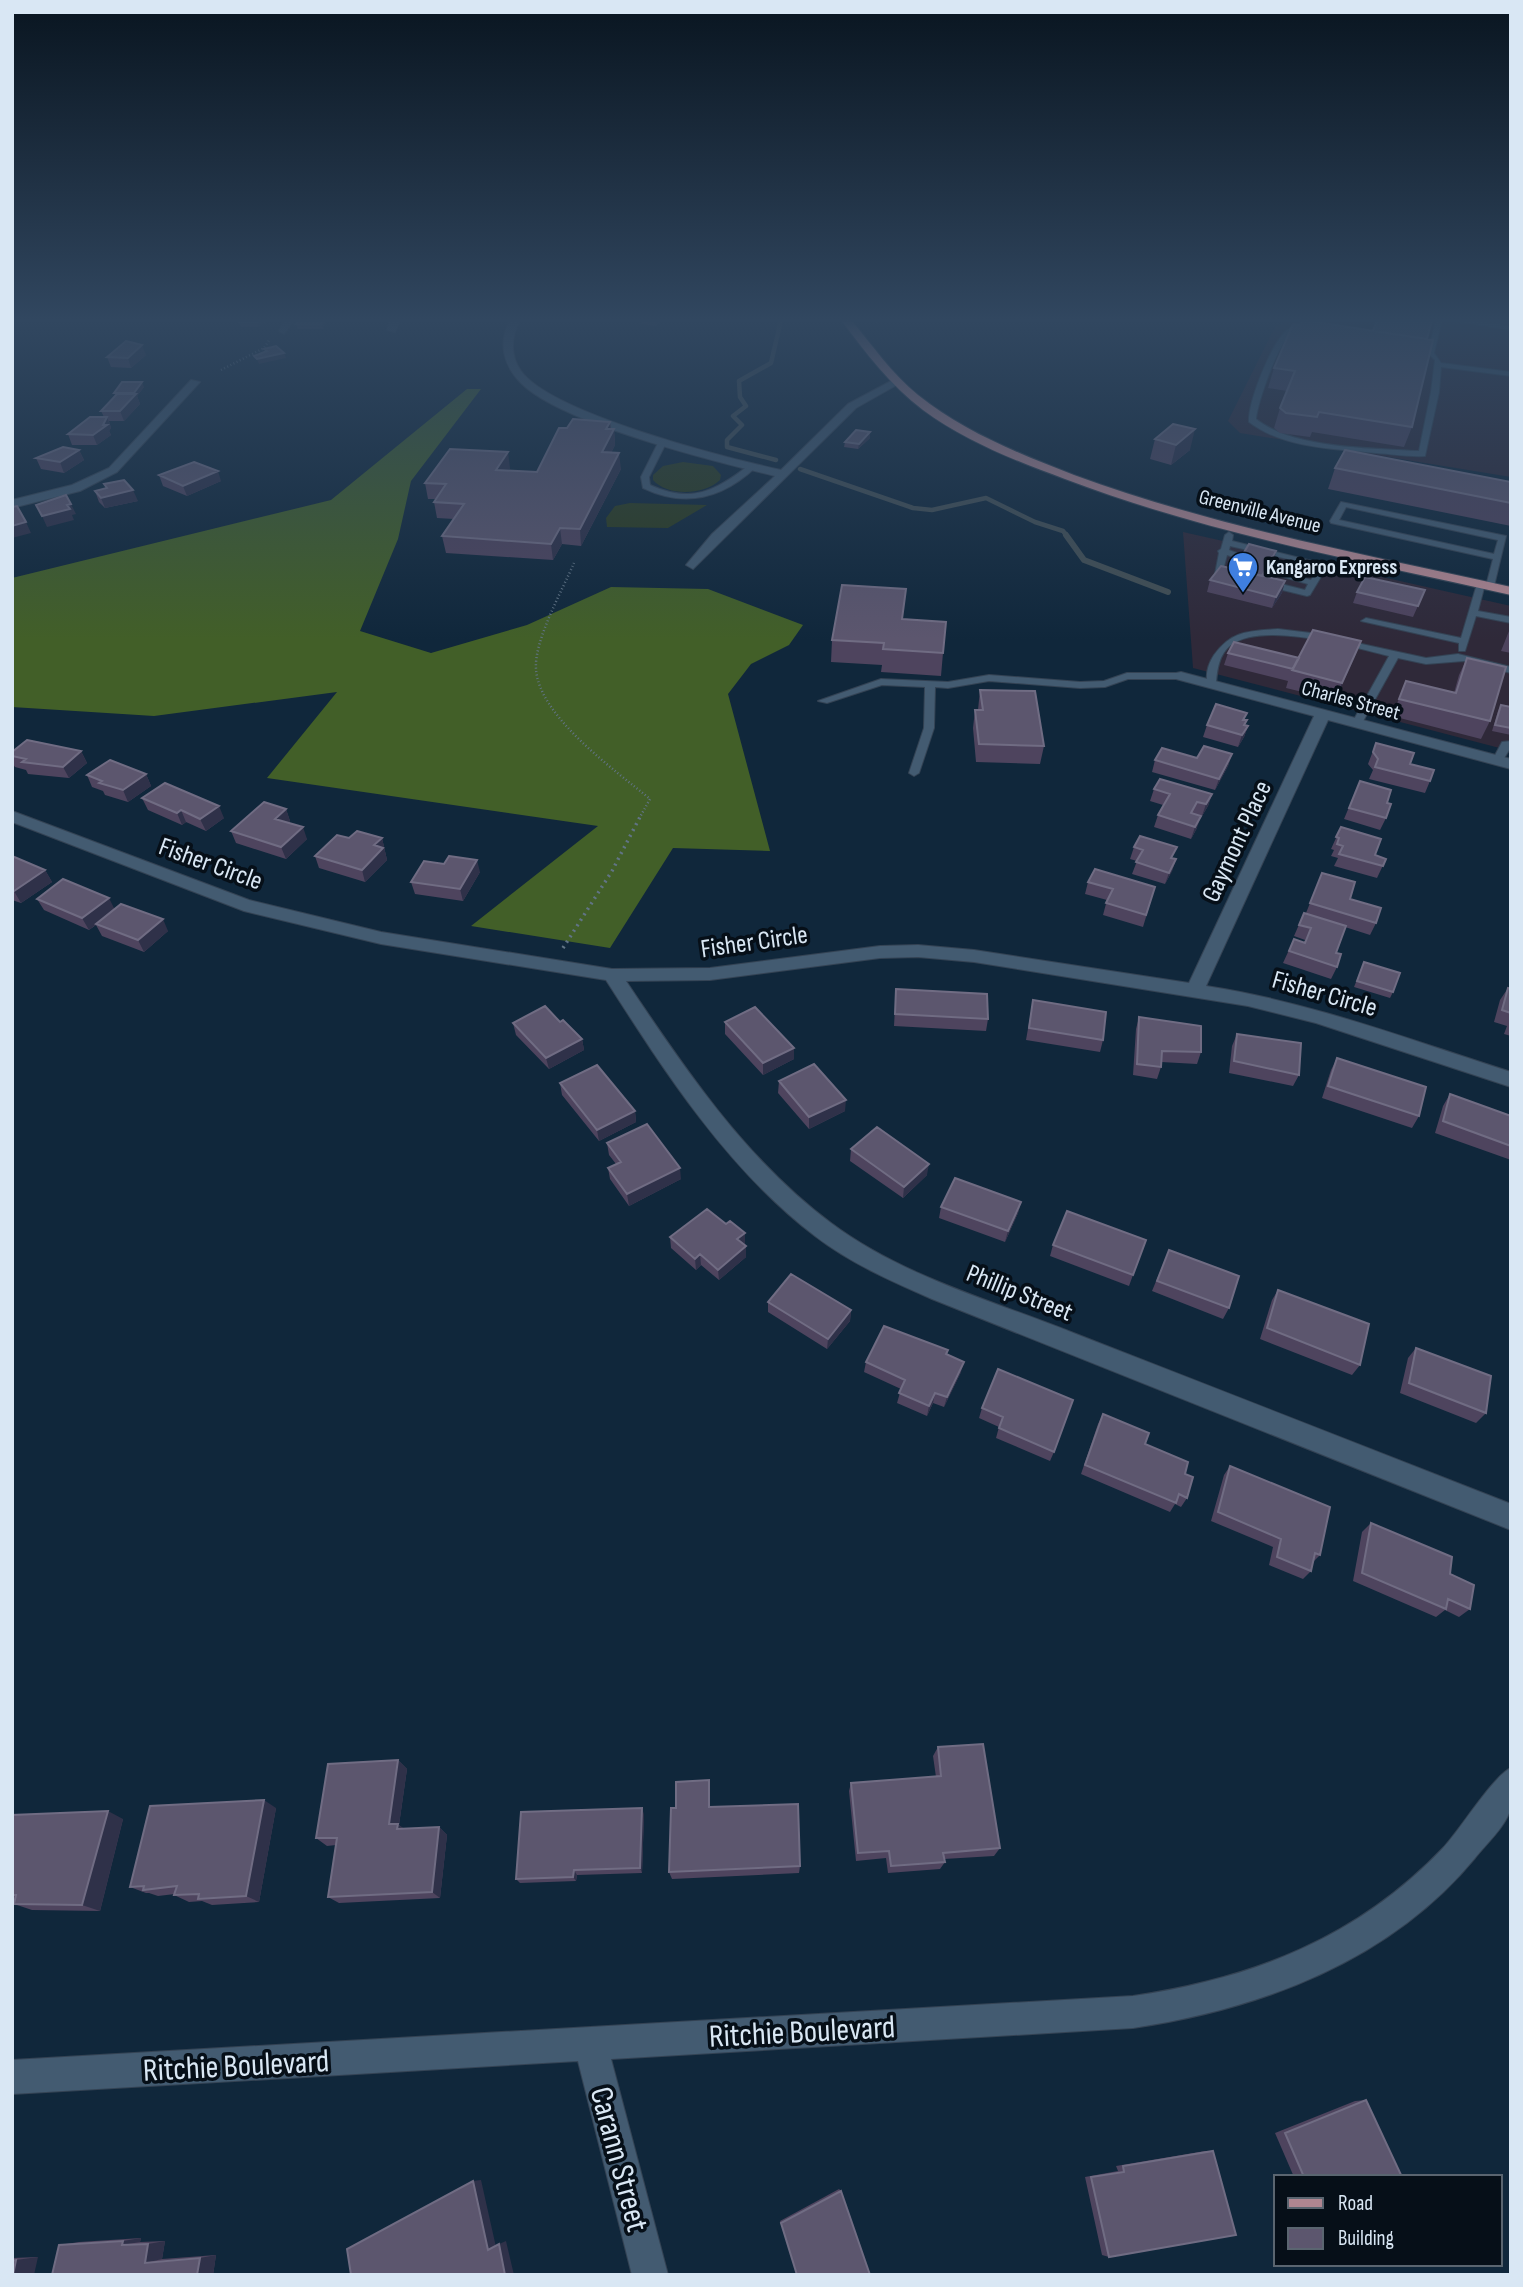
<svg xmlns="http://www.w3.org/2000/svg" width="1523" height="2287" viewBox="0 0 1523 2287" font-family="'Sofia Sans Condensed',sans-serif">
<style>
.commercial{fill:#2f2939}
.green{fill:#2c3c1e}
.forest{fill:#425f28}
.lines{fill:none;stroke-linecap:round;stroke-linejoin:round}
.stream-far1{stroke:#434f54;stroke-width:4.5}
.stream{stroke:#434f54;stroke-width:6}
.lane-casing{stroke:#344354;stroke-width:2}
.street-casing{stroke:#344354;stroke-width:2}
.primary-casing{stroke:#344354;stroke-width:2}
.path-far1{stroke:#617485;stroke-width:2.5;stroke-dasharray:1 2.5;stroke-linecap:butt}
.path{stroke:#617485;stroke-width:3.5;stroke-dasharray:2 4.5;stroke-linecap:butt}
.lane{fill:#435b71;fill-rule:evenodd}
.street{fill:#435b71;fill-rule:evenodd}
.primary{fill:#b08691;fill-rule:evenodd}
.wall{fill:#4e445e}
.shaded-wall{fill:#2f3149}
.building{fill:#5c566e;stroke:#706c83;stroke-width:2}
.labels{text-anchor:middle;stroke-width:7;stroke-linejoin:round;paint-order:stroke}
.far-street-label{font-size:21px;fill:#d9e7f4;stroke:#060f18}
.far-poi-label{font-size:21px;font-weight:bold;fill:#d9e7f4;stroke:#060f18;text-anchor:start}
.street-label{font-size:26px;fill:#d9e7f4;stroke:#060f18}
.near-street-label{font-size:32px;fill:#d9e7f4;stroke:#060f18}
</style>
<rect width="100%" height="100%" fill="#10273b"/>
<path class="commercial" d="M1289 320H1511V477L1240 433 1228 421 1275 327Z
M1183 532 1511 606V751L1193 668Z"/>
<path class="green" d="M683 462 713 466 721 475 720 480C704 495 668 497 653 480V475L663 466Z
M630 503 707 505 668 528 607 527 606 518 615 506Z"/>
<path class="forest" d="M467 389H481L411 481 398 539 360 631 431 653 527 625 611 587 708 589 803 625 789 645 751 664 728 694 770 851 673 848 610 948 471 926 598 826 267 778 337 692 154 716 12 707V578L331 500Z"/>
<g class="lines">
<path class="stream-far1" d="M776 460 727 447V440L742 425 733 416 746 406 740 397 739 381 771 363 781 320
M800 469 913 508 932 510 986 498 1035 522 1063 531 1067 536"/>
<path class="stream" d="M1066 535 1084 560 1168 592"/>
<g class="lane-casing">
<path id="lane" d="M1309 320H1317C1310 325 1300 327 1292 332 1278 343 1258 401 1256 419 1294 449 1371 448 1419 451L1431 392 1435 360 1428 353 1436 320H1442L1434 353 1441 363 1511 372V376L1441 367 1439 392 1425 456C1409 457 1391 454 1376 453 1334 449 1283 448 1249 422 1248 402 1270 348 1284 333 1290 326 1300 324 1309 320Z
M1450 320H1468L1511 326V330Z
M660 439 667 441 649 477 650 485C691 504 716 491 749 465L756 467C722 499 685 508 643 488L641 477Z
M1341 502 1506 536 1494 586 1490 589 1486 586 1493 559 1331 523 1330 521ZM1346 507 1498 540 1494 554 1339 520Z
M1229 532 1233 535 1232 541 1328 565 1310 595 1307 596 1262 585 1261 583 1265 580 1305 590 1308 584 1262 571 1266 568 1311 580 1319 566 1230 546 1229 550 1247 557 1243 560 1227 555 1223 570 1235 573V577L1215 574 1219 553 1218 551 1221 549 1225 535Z
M1481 581 1485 584 1478 611 1511 617V623L1476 616 1465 651H1459V643L1361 621 1366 618 1461 638 1477 584Z
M1278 629 1311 633 1426 658 1458 654 1511 667V673L1464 661 1426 664 1398 658 1362 723 1357 726 1352 723 1389 656C1352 647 1264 621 1231 645 1219 654 1217 670 1216 684L1208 686C1205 675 1208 664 1214 655 1232 630 1250 631 1278 629Z
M1127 673H1181L1186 676 1181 679H1128L1105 687 1080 688 989 681 948 688 935 687 934 728 919 773 914 776 909 773 924 728 925 687 882 685 827 703 818 701 881 679 948 682 989 675 1080 682 1104 681Z
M1511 741V747L1501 763H1493L1492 761 1502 742Z"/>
</g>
<g class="street-casing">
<path id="street" d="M284 320H294L284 334 279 331Z
M390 320H400L395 332 387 330Z
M510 320H520C511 337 510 355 521 371 552 414 727 458 781 470L848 404 893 380 902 382 856 408 693 569 686 565 712 534 775 476C717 462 560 423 521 383 503 365 498 343 510 320Z
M191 380 200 382 117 472 80 491 12 508V500L72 485 109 468Z
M1181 672 1511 759V769L1328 720 1206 986C1311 1002 1410 1040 1511 1072V1087L1316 1023 1248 1006 974 962 918 957 880 958 710 980 626 981C684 1068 746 1160 831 1223 903 1277 994 1301 1076 1334 1221 1390 1366 1447 1511 1504V1530L932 1299C891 1281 850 1263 815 1236 727 1169 665 1072 606 980L381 944 244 911 12 822V811L249 900 381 932 612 969 710 968 880 946 918 945 974 950 1189 983 1314 716 1176 679V673Z
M1511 1768C1511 1780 1514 1800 1510 1811 1504 1828 1486 1844 1475 1858 1390 1961 1261 2009 1133 2028L611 2059 668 2275H632L578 2061 12 2094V2060L1133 1996C1254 1978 1357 1938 1443 1848 1460 1830 1494 1775 1511 1768Z"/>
</g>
<g class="primary-casing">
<path id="primary" d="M841 320H851C873 346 892 374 918 395 964 432 1020 454 1074 475 1215 527 1364 554 1511 587V595C1361 561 1209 534 1065 479 1016 461 965 441 923 410 890 385 866 353 841 320Z"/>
</g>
<path class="path-far1" d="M221 370 264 348 270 339
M574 563C563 589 534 640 536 669 539 717 615 770 650 799L640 817"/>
<path class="path" d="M563 948 612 871 641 815"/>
<use href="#lane" class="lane"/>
<use href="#street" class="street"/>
<use href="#primary" class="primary"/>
</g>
<path class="wall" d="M240 320H266V321L259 327H241L239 322Z
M640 320H660L656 326 641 324Z
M1474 320H1511V325Z
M326 322 323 329H298L296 324Z
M1427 339 1412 427 1404 447 1312 432 1310 437 1280 433 1274 428 1280 408 1287 391 1268 388 1274 368Z
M146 355 131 368 111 367 107 357Z
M144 387 137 396 140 404 124 421H109L111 428 109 431 111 435 97 445H72L68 434 104 417 101 411 115 395 114 393Z
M610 422 611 429H614L615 445 611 453 621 469 581 546 562 544 553 560 446 553 442 536 454 519 437 518 434 502 436 499H428L425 483 510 468 508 470 537 472 567 428Z
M1173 424 1190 450 1171 465 1150 459 1155 439Z
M870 438 858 449 844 447 845 442Z
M79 450 84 460 64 473 41 469 36 458Z
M1335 468 1511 482V526L1328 489Z
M159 475 221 481 187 496 163 486Z
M104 484 138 501 105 508 99 502 95 491 106 488Z
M1275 556 1263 576 1285 581 1282 593 1272 608 1207 592 1210 580 1234 569Z
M1425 590 1413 617 1353 603 1357 592Z
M903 619 943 653 941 676 881 672 882 665 831 662 832 640Z
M1511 626V653L1501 651Z
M1361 641 1335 700 1286 688 1288 681 1224 665 1228 653 1299 658Z
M1467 658 1490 721 1481 739 1392 716 1406 681 1454 693 1459 675Z
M980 690 1044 746 1040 764 976 762 973 728 975 710H978Z
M1501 705 1511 707V735L1492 731 1498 711Z
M1245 720H1247L1245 725 1248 726 1244 737 1238 747 1203 737 1207 725Z
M1376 743 1410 764 1430 781 1425 793 1369 779 1373 770 1368 764Z
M81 751 87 763 69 778 28 774 26 770 15 767 12 763V752Z
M1232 754 1228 766 1215 790 1152 772 1155 760 1197 758Z
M146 774 151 786 128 802 105 795 103 791 92 787 87 775Z
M1360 781 1386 818 1380 830 1344 819Z
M1154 789 1212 794 1208 806 1202 816 1193 814 1197 828 1191 839 1154 827 1158 815 1163 805 1150 801Z
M142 798 224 818 206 831 186 822 182 825 148 810Z
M286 809 290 821 288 823 307 839 286 859 236 843 231 831Z
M1341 827 1375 855 1386 859 1377 878 1334 866 1338 858 1331 856 1334 850 1331 849Z
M349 838H382L387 860 365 882 319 868 315 856Z
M1134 847 1176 859 1172 871 1165 884 1132 874 1137 861 1130 859Z
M12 856 45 870 52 882 21 903 12 900Z
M444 864 480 872 463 901 415 894 411 882Z
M1322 873 1376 923 1370 935 1345 927 1336 953 1337 967 1331 979 1283 963 1294 939 1304 942 1305 940 1294 936 1304 913H1306Z
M1088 882 1155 887 1143 927 1103 915 1107 900 1085 894Z
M37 899 115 909 168 931 144 952 102 936 96 925 89 930 44 910Z
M1364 962 1393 992 1390 998 1354 987Z
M1508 988 1511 989V1036L1504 1034 1507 1026 1494 1022 1500 1000Z
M896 989 988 1019 986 1031 894 1026Z
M1033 1000 1103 1040 1100 1052 1026 1040Z
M1139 1017 1201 1052 1197 1064 1161 1062V1067L1157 1079 1133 1075 1136 1029Z
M560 1022 582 1039 584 1050 549 1069 516 1035 513 1023Z
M725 1022 794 1048V1059L763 1075 725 1034Z
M1237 1034 1299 1075 1293 1086 1229 1073 1232 1046Z
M1337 1058 1419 1116 1412 1128 1322 1098 1331 1070Z
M779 1081 845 1111 809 1129 778 1093Z
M560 1083 635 1111 636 1122 599 1141 562 1095Z
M1450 1094 1511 1116V1160L1435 1133 1443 1106Z
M607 1143 681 1179 629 1206 610 1179 608 1168 616 1164 609 1155Z
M851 1149 927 1175 903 1198 850 1161Z
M1021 1202 1018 1213 1005 1242 939 1218 941 1207Z
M726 1224 745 1233 744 1245 746 1246V1257L719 1280 701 1265 696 1270 671 1248 670 1237Z
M1053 1245 1133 1275 1129 1286 1050 1256Z
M1169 1250 1229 1308 1223 1319 1152 1291Z
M1278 1290 1360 1365 1352 1375 1260 1339 1272 1300Z
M768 1302 851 1310 850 1321 827 1349 768 1312Z
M1416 1348 1486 1413 1476 1423 1400 1393 1408 1358Z
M948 1350 947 1354 961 1372 944 1407 933 1403 927 1416 897 1403 901 1389 864 1372 866 1362Z
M998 1369 1054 1452 1050 1461 996 1438 999 1427 979 1418 982 1408Z
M1103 1414 1145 1444 1187 1498 1181 1507 1175 1504 1170 1512 1081 1474 1098 1424Z
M1230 1466 1320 1555 1313 1562 1311 1571 1303 1579 1269 1565 1273 1547 1211 1521 1224 1475Z
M1371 1523 1470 1609 1459 1617 1445 1610 1436 1617 1353 1581 1362 1532Z
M938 1747 1000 1848 994 1856 944 1859 945 1862 940 1869 888 1873 886 1858 856 1861 849 1791 851 1783 936 1777 933 1756Z
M398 1760 407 1769 399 1825 404 1829 439 1827 447 1835 440 1898 339 1903 328 1897 336 1845 327 1846 316 1838Z
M709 1780 710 1807 800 1866 799 1873 672 1879 669 1872 676 1808Z
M276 1808 259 1902 212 1905 202 1901 189 1902 174 1895 175 1894 158 1896 149 1893H146L130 1887Z
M644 1814 642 1873 577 1875 576 1881 520 1883 516 1879Z
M12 1815 123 1819 100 1911 32 1910 14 1904V1902H12Z
M1366 2100 1402 2177H1294L1275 2133 1355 2101Z
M1205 2151H1213L1109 2257 1102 2255 1085 2177 1118 2171 1116 2166Z
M839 2189 841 2191 797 2275 780 2221Z
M141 2238 140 2242 165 2241 162 2259 216 2255 213 2275H52L59 2245 79 2242Z
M38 2257 12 2275V2258Z"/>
<path class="shaded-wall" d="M260 320 266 321 259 327 258 322Z
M324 320H326V322L323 329 322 324Z
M875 320H905L875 323Z
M142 345 146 355 131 368 128 358Z
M284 353 286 358 259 364 257 359Z
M142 382 144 387 137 396 140 404 124 421 120 411 135 395 134 393Z
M107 417 111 428 109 431 111 435 97 445 93 435 103 425Z
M610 422 611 434 614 429 615 445 603 468 602 452 606 429Z
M1195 429 1190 450 1171 465 1176 445Z
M870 432V438L858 449 859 444Z
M79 450 84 460 64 473 60 462Z
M508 452 510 468 499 486 496 470Z
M619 453 621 469 581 546 580 529Z
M218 471 221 481 187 496 183 486Z
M133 490 138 501 105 508 101 498Z
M71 504 76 514 72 515 74 520 47 527 42 516Z
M26 522 31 533 12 538V526Z
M560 528 562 544 553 560 551 544Z
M1276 551 1275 556 1257 587 1259 581Z
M1285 581 1282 593 1272 608 1276 597Z
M1361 641 1354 659 1335 700 1342 683Z
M1248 726 1244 737 1238 747 1242 735Z
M81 751 87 763 69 778 63 767Z
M1232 754 1228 766 1215 790 1219 779Z
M146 774 151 786 128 802 123 790Z
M1212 794 1208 806 1202 816 1206 804Z
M219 806 224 818 206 831 200 819Z
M286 809 290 821 279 830 275 819Z
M181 810 186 822 182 825 177 813Z
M1201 816 1197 828 1191 839 1195 827Z
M303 827 307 839 286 859 281 847Z
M382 838 387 860 365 882 362 870 374 845Z
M1176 859 1172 871 1165 884 1169 873Z
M477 860 480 872 463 901 460 889Z
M45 870 52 882 21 903 14 891Z
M109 898 115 910 89 930 82 918Z
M163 919 168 931 144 952 138 940Z
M582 1039 584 1050 549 1069 546 1058Z
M794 1048V1059L763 1075V1063Z
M846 1100 845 1111 809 1129V1117Z
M635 1111 636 1122 599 1141 597 1130Z
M929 1164 927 1175 903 1198 904 1187Z
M680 1168 681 1179 629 1206 627 1194Z
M1021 1202 1018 1213 1005 1242 1008 1231Z
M745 1233V1244L738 1250 737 1239Z
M746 1246V1257L719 1280 718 1270Z
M700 1254 701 1265 696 1270 695 1259Z
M851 1310 850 1321 827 1349 828 1339Z
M964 1362 961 1372 944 1407 947 1397Z
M935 1393 933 1403 927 1416 929 1406Z
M398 1760 407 1769 399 1825 407 1831 406 1837 389 1824Z
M264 1800 276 1808 259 1902 246 1896Z
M642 1808 644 1814 642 1873 640 1868Z
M108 1811 123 1819 100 1911 82 1905Z
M439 1827 447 1835 440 1898 432 1892Z
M574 1870 577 1875 576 1881 573 1877Z
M481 2180 496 2247 488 2250 473 2181Z
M141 2238 140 2242 122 2245 123 2241Z
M165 2241 162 2259 145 2263 148 2244Z
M506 2241 514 2275H505L499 2244Z
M216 2255 213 2275H197L200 2258Z
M38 2257 34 2275H13L16 2260Z"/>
<path class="building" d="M240 320H260L258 322H239Z
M300 320H324L322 324H296Z
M1303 320 1433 340 1412 427 1319 412 1317 417 1286 413 1280 408 1295 371 1274 368 1293 324 1301 325Z
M1377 320H1432L1427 339 1373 331Z
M126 341 142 345 128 358 107 357Z
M276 346 284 353 257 359 254 356 267 351 264 349Z
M122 382H142L134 393H114Z
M117 394H136L120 411H101Z
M90 417H107L103 425H107L93 435 68 434Z
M573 419 610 422 606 429H614L602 452 619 453 580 529 560 528 551 544 442 536 464 504 434 502 446 484 425 483 450 449 508 452 496 470 537 472 559 428H567Z
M1173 424 1195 429 1176 445 1155 439Z
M856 430 870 432 859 444 845 442Z
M63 447 79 450 60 462 36 458Z
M1345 450 1511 482V503L1335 468Z
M194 462 218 471 183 486 159 475Z
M124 480 133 490 101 498 95 491 107 488 104 484Z
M66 495 71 504 67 505 70 509 42 516 36 505Z
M17 506 26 522 12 526V507Z
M1249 544 1276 551 1262 576 1234 569Z
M1221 566 1285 581 1276 597 1210 580Z
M1365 577 1425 590 1418 606 1357 592Z
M842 585 906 589 902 619 946 622 943 653 883 649 884 643 832 640Z
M1313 630 1361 641 1342 683 1292 670Z
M1234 642 1299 658 1293 669 1228 653Z
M1467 658 1506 667 1490 721 1399 699 1406 681 1456 693Z
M980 690 1035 691 1044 746 979 744 975 710H983Z
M1216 704 1247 713 1243 720H1247L1244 725 1248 726 1242 735 1207 725Z
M1501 705 1511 707V728L1495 725Z
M27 740 81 751 63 767 22 762 26 759 12 756V752Z
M1376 743 1414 753 1410 764 1434 770 1430 781 1375 767 1378 759 1373 752Z
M1204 746 1232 754 1219 779 1155 760 1162 748 1197 758Z
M110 760 146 774 123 790 99 783 102 781 87 775Z
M1160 779 1212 794 1206 804 1197 802 1191 813 1201 816 1195 827 1158 815 1170 794 1154 789Z
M1360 781 1391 790 1387 803 1391 804 1386 818 1349 808Z
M165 783 219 806 200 819 181 810 177 813 142 798Z
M264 802 286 809 275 819 303 827 281 847 231 831Z
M1341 827 1381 839 1375 855 1386 859 1383 866 1339 854 1343 846 1337 844 1339 838 1336 837Z
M357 831 382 838 374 845 383 848 362 870 315 856 337 835 349 838Z
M1140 836 1177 847 1171 858 1176 859 1169 873 1136 862 1143 850 1134 847Z
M12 856 45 870 14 891H12Z
M449 856 477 860 460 889 411 882 424 861 444 864Z
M1095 869 1155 887 1146 915 1106 903 1113 889 1088 882Z
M1322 873 1355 882 1350 899 1381 908 1376 923 1310 903Z
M63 879 109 898 82 918 37 899Z
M121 904 163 919 138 940 96 924Z
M1304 913 1346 926 1336 953 1341 954 1337 967 1289 951 1294 939 1305 943 1311 928 1299 925Z
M1364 962 1400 973 1393 992 1357 981Z
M1508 988 1511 989V1013L1502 1010Z
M896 989 987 994 988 1019 895 1014Z
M1033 1000 1106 1012 1103 1040 1029 1028Z
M545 1006 560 1022 563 1020 582 1039 546 1058 513 1023Z
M755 1007 794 1048 763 1063 725 1022Z
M1139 1017 1201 1026V1052L1162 1051 1161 1067 1137 1064Z
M1237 1034 1301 1043 1299 1075 1234 1061Z
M1337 1058 1426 1087 1419 1116 1328 1086Z
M814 1064 846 1100 809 1117 779 1081Z
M597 1065 635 1111 597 1130 560 1083Z
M1450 1094 1511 1116V1146L1443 1121Z
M647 1124 680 1168 627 1194 608 1168 621 1162 607 1143Z
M877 1127 929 1164 904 1187 851 1149Z
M955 1178 1021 1202 1008 1231 941 1207Z
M707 1209 726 1224 730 1221 745 1233 737 1239 746 1246 718 1270 700 1254 695 1259 670 1237Z
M1067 1211 1146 1240 1133 1275 1053 1245Z
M1169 1250 1239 1276 1229 1308 1157 1281Z
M791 1274 851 1310 828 1339 768 1302Z
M1278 1290 1369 1324 1360 1365 1267 1328Z
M884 1326 948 1350 946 1354 964 1362 947 1397 935 1393 929 1406 899 1393 905 1380 866 1362Z
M1416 1348 1491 1376 1486 1413 1409 1383Z
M998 1369 1073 1400 1054 1452 999 1428 1003 1417 982 1408Z
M1103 1414 1149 1433 1145 1444 1188 1462 1185 1474 1193 1477 1187 1498 1179 1494 1176 1503 1085 1465Z
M1230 1466 1330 1507 1320 1555 1315 1553 1311 1571 1277 1557 1281 1539 1218 1512Z
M1371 1523 1452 1557 1450 1574 1474 1585 1470 1609 1448 1599 1446 1609 1362 1573Z
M983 1744 1000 1848 943 1853 945 1862 891 1866 889 1851 858 1853 851 1783 941 1776 938 1747Z
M398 1760 389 1824H398L397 1829 439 1827 432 1892 328 1897 337 1838H316L328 1764Z
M709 1780V1807L798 1804 800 1866 669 1872 671 1808H676V1782Z
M264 1800 246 1896 198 1899 199 1894 174 1895 177 1886 143 1890 144 1886 130 1887 150 1806Z
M642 1808 640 1868 574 1870 573 1877 516 1879 521 1812Z
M108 1811 82 1905 14 1904 16 1895H12V1815Z
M1366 2100 1402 2177H1304L1285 2133Z
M1213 2151 1236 2235 1109 2257 1091 2177 1124 2172 1123 2166Z
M473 2181 488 2250 499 2244 505 2275H351L347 2249Z
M841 2191 870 2275H797L781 2223Z
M123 2241 122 2245 148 2244 145 2263 200 2258 197 2275H52L59 2245Z
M16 2260 13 2275H12V2261Z"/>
<linearGradient id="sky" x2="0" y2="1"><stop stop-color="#091520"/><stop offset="0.5" stop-color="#314760"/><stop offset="1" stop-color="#314760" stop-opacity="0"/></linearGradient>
<rect width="1523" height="640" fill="url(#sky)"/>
<defs>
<g id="supermarket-pin" transform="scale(1.575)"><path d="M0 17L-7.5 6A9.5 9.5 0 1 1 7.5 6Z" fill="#3f7fe0" stroke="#060f18"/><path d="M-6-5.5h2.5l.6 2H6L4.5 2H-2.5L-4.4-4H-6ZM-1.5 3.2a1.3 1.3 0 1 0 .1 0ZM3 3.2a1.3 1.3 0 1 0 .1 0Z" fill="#fff"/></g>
</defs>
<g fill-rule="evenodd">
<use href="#supermarket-pin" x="1243" y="567"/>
</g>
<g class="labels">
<g class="far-street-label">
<text transform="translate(1260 511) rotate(14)" y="7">Greenville Avenue</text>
<text transform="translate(1351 700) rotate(15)" y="7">Charles Street</text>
</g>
<g class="far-poi-label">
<text x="1266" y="574">Kangaroo Express</text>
</g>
<g class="street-label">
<text transform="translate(1236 841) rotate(-65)" y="9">Gaymont Place</text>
<text transform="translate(211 863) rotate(20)" y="9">Fisher Circle</text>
<text transform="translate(754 941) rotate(-8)" y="9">Fisher Circle</text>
<text transform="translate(1325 993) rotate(16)" y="9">Fisher Circle</text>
<text transform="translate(1020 1292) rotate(22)" y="9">Phillip Street</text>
</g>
<g class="near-street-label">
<text transform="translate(802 2031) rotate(-3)" y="11">Ritchie Boulevard</text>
<text transform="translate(236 2065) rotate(-3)" y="11">Ritchie Boulevard</text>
<text transform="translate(620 2159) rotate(75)" y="11">Carann Street</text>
</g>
</g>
<rect width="1523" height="2287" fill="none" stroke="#d9e7f4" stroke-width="28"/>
<rect x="1274" y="2175" width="228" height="91" fill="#060f18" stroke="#5a6570" stroke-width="2"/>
<rect x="1288" y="2198" width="35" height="10" fill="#b08691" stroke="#5a6570" stroke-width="2"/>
<text x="1338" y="2210" font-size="21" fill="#d9e7f4">Road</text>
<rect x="1288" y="2228" width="35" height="21" fill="#5c566e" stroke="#5a6570" stroke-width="2"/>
<text x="1338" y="2245" font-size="21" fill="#d9e7f4">Building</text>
</svg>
